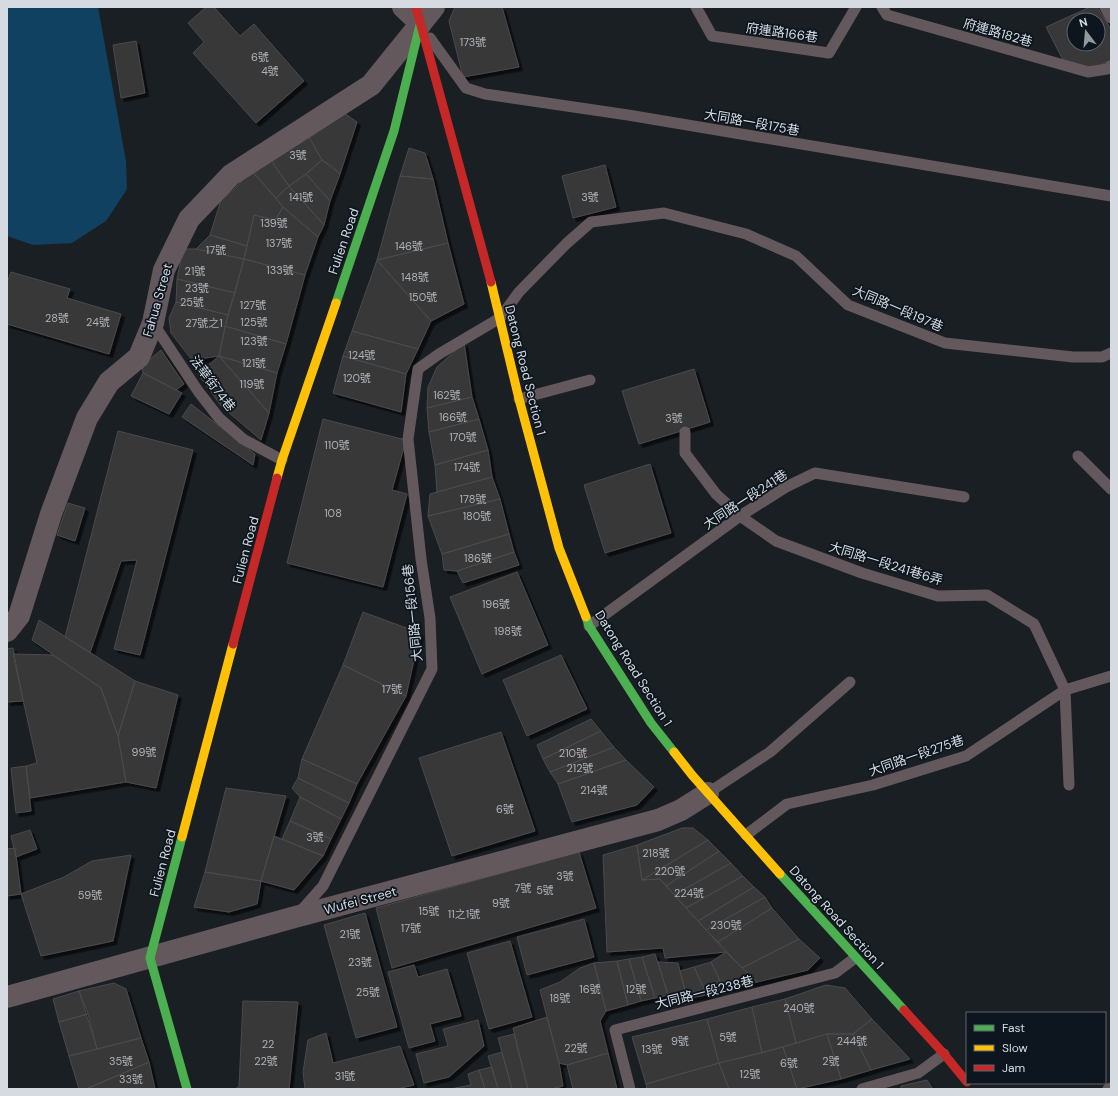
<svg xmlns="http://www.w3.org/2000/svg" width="1118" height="1096" viewBox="0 0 1118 1096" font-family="'DM Sans','Noto Sans TC',sans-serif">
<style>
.green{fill:#104160}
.building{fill:#373739;stroke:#4b4a4c;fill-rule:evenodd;filter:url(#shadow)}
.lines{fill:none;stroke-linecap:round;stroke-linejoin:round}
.lane{stroke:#63595d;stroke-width:11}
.street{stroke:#63595d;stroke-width:22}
.fast{stroke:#4caf50;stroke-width:9}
.slow{stroke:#ffc107;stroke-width:9}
.jam{stroke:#c62828;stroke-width:9}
.labels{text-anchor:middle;stroke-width:3.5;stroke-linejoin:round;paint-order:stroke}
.number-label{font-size:11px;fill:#aeb2b7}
.street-label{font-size:13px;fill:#d5dbe1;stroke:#0d161e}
</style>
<defs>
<filter id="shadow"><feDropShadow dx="3.5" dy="3.5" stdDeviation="0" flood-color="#0009"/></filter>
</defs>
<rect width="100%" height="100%" fill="#1a1f23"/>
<path class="green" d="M7 7H98L126 161 127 189 106 221 72 243 33 245 7 236Z"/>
<path class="building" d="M206 7H214L240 36 254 24 304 81 256 123 193 53 204 42 188 23Z
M455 7H502L519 67 463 77 449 21Z
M1090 7H1097L1111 29V60L1094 68 1063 60 1046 27ZM1074 20H1098V44H1074Z
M136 41 145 93 121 98 113 45Z
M341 111 357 122 340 174 322 160 305 130Z
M305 130 322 160 306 174 289 186 270 159Z
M409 148 425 153 433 179 400 176Z
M270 159 289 186 276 198 252 171Z
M322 160 333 167 340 174 330 201 306 174Z
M605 165 616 207 573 218 562 176Z
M252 171 283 207 275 220 254 215 247 246 210 235 221 200 234 189Z
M306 174 330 201 324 225 289 186Z
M400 176 433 179 448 243 377 260Z
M289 186 324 225 318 237 283 207 276 198Z
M283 207 318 237 305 275 244 259 254 215 275 220Z
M210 235 247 246 244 259 196 249Z
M448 243 464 304 431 321 377 260Z
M183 249H196L244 259 235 293 177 279Z
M244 259 305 275 286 344 225 326Z
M377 260 431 321 418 349 352 331Z
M11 272 70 289 67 298 121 314 109 354 7 324V280H8Z
M177 279 235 293 228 315 176 302Z
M176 302 228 315 219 356 192 360 171 333 169 318Z
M225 326 286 344 277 373 219 356Z
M352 331 418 349 406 374 343 356Z
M464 343 472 397 427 408 428 387 437 367Z
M161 350 184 384 176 390 143 373 142 366Z
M219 356 269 413 261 440 222 407 198 374Z
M219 356 277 373 269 413Z
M343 356 406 374 401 412 333 393Z
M694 369 710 422 639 444 622 391Z
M143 373 182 393 169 414 131 396Z
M472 397 479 419 429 432 427 408Z
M191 404 255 454 253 465 182 417Z
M323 419 406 440 392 490 407 494 383 587 287 563Z
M479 419 488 450 435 465 429 432Z
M118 431 193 450 140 655 114 649 137 560 121 561 90 653 65 637Z
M488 450 492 477 437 492 435 465Z
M650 464 671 533 605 553 584 485Z
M492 477 500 499 428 516 430 494Z
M500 499 509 534 442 554 428 516Z
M68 503 85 508 75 541 57 535Z
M509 534 514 552 457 571 444 570 442 554Z
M514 552 519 565 463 583 457 571Z
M517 572 548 645 482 674 450 597Z
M363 612 420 633 406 696 343 665Z
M39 620 135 681 118 736 101 688 32 640Z
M13 648 23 701 7 702V649Z
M13 654 53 655 101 688 118 736 126 782 30 798 26 766 37 763Z
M561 655 587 709 527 736 503 680Z
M343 665 406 696 357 784 302 759Z
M135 681 178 695 156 788 126 782 118 736Z
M591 719 601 731 543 759 537 745Z
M601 731 614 747 550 772 543 759Z
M501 732 535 831 452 856 419 758Z
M614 747 626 760 558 784 550 772Z
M302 759 357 784 349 803 298 778Z
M626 760 654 787 637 805 572 822 558 784Z
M26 766 31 811 16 813 11 768Z
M298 778 349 803 341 819 300 797 292 788Z
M226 788 286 796 261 881 205 872Z
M300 797 341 819 331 839 290 821Z
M290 821 331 839 323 856 282 839Z
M682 828H693L708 840 642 880 637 845Z
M30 830 37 849 16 857 11 836Z
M274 836 323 856 294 890 261 881Z
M708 840 719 851 666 886 660 879 642 880Z
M637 845 642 880 660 879 726 952 665 958 663 948 607 952 603 855Z
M15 848 21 894 7 896V849Z
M719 851 731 863 674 895 666 886Z
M579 852 596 908 392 968 376 908Z
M131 855 113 941 41 956 21 894 64 877 92 861Z
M731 863 743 876 686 908 674 895Z
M205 872 261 881 257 904 229 912 194 907Z
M743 876 754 887 698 921 686 908Z
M754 887 765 897 706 930 698 921Z
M765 897 772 908 718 942 706 930Z
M772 908 799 939 742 968 718 942Z
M365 913 397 1027 356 1038 324 925Z
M584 919 594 957 527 975 517 937Z
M799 939 820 958 808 970 757 982 742 968Z
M510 941 532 1017 489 1029 467 953Z
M726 952 742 968 757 982 724 989 711 962Z
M655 954 668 995 655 998 642 957Z
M642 957 655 998 641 1001 629 959Z
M629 959 641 1001 628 1005 617 961Z
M617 961 628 1005 606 1011 594 963Z
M658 962 678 963 685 991 668 995Z
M711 962 724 989 707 995 694 967Z
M594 963 606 1011 600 1021 608 1053 567 1065 559 1063 540 990 560 982 580 968Z
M414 965 418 977 447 969 461 1016 430 1024 435 1041 409 1048 388 972Z
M694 967 707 995 689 998 685 991 680 971Z
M114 983 126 989 141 1038 97 1049 79 991Z
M826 985 845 988 872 1019 853 1034H827L796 1043 785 999Z
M79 991 88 1014 59 1022 53 999Z
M785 999 796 1043 762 1053 752 1007Z
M243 1001 298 1002 289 1089H235L239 1087Z
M752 1007 762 1053 719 1063 707 1019Z
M88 1014 97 1049 69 1056 59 1022Z
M547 1017 559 1063 563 1086 552 1089H528L513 1028Z
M707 1019 719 1063 646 1084 632 1037Z
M872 1019 910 1059 871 1070 853 1034Z
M478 1020 484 1046 449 1077 424 1083 416 1054 448 1046 443 1029Z
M326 1033 333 1063 400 1046 414 1085 396 1089H305L303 1072 308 1040Z
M514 1034 528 1089H512L498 1038Z
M827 1034 841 1079 797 1089 783 1047Z
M827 1034H853L871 1070 841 1079Z
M141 1038 149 1062 86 1089H79L69 1056Z
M783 1047 797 1089H729L719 1063Z
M502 1052 512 1089H498L488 1056Z
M608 1053 617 1089H573L567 1065Z
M149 1062 155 1089H86Z
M719 1063 729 1089H647L646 1084Z
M492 1067 498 1089H485L479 1070Z
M479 1070 485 1089H450L471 1085 468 1074Z
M927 1080 933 1089H901V1086Z"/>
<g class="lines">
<path class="lane" d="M696 7 712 36 829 53 856 7
M882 7 887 15 1088 72 1107 69 1111 66
M1105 7 1111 18
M430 38 466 88 485 94 628 115 1111 196
M153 323 198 391 219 418 243 439 282 460
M519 399 590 380
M685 432V453L716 494 740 516 776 541 862 573 938 596 987 595 1034 624 1065 690 1069 785
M1078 456 1111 489
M589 626 740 516 786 487 815 473 964 497
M708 793 770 752 850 682
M746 835 787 804 873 785 966 756 1065 690 1111 676
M300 912 323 886 432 669 430 618 421 559 408 439 418 369 439 354 500 318 519 292 566 244 591 222 664 213 746 234 796 256 848 305 945 343 1073 357H1102L1111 353
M630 1089 615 1030 835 973 855 958
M862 1089 918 1073 944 1054
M1108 1089 1111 1088"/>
<path class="street" d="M403 7 421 24
M7 631 19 616 51 514 87 418 109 382 139 357 153 323 164 270 189 219 231 175 371 85 434 7
M7 997 295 917 658 820 681 810 708 793"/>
<path class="fast" d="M336 303 394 131 420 25
M586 617 589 626 651 723 674 752
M182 837 150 958 187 1089
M780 874 904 1010"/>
<path class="slow" d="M491 282 519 399 559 548 586 617
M277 478 282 460 336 303
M674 752 692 775 780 874
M182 837 233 644"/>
<path class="jam" d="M416 7 491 282
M233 644 277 478
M904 1010 944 1054 967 1082"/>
</g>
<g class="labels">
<g class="number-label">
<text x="473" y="46">173號</text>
<text x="260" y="61">6號</text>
<text x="270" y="75">4號</text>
<text x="298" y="159">3號</text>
<text x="301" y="201">141號</text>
<text x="590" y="201">3號</text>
<text x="274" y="227">139號</text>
<text x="279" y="247">137號</text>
<text x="409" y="250">146號</text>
<text x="216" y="254">17號</text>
<text x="280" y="274">133號</text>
<text x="195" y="275">21號</text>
<text x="415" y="281">148號</text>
<text x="197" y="292">23號</text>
<text x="423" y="301">150號</text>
<text x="192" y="306">25號</text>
<text x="253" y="309">127號</text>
<text x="57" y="322">28號</text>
<text x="98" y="326">24號</text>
<text x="254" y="326">125號</text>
<text x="204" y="327">27號之1</text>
<text x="254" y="345">123號</text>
<text x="362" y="359">124號</text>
<text x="254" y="367">121號</text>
<text x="357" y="382">120號</text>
<text x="252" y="388">119號</text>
<text x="447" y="399">162號</text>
<text x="453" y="421">166號</text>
<text x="674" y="422">3號</text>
<text x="463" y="441">170號</text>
<text x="337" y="449">110號</text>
<text x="467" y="471">174號</text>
<text x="473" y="503">178號</text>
<text x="333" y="517">108</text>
<text x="477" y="520">180號</text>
<text x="478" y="562">186號</text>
<text x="496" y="608">196號</text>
<text x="508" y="635">198號</text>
<text x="392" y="693">17號</text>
<text x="144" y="756">99號</text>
<text x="573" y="757">210號</text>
<text x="580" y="772">212號</text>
<text x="594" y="794">214號</text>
<text x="505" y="813">6號</text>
<text x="315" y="841">3號</text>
<text x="656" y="857">218號</text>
<text x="670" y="875">220號</text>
<text x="565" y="880">3號</text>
<text x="523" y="892">7號</text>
<text x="545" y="894">5號</text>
<text x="689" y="897">224號</text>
<text x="90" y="899">59號</text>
<text x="501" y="907">9號</text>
<text x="429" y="915">15號</text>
<text x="464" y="918">11之1號</text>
<text x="726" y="929">230號</text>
<text x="411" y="932">17號</text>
<text x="350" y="938">21號</text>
<text x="360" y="966">23號</text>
<text x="590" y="993">16號</text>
<text x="636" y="993">12號</text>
<text x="368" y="996">25號</text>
<text x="560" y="1002">18號</text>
<text x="799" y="1012">240號</text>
<text x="728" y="1041">5號</text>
<text x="680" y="1045">9號</text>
<text x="852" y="1045">244號</text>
<text x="268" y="1048">22</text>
<text x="576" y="1052">22號</text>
<text x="652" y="1053">13號</text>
<text x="121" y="1065">35號</text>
<text x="266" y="1065">22號</text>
<text x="831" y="1065">2號</text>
<text x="789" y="1067">6號</text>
<text x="750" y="1078">12號</text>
<text x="345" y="1080">31號</text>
<text x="131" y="1083">33號</text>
</g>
<g class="street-label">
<text transform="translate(782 32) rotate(8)" y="5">府連路166巷</text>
<text transform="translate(998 32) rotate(16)" y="5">府連路182巷</text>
<text transform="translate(752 122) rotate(10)" y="5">大同路一段175巷</text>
<text transform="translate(343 241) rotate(-71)" y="5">Fulien Road</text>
<text transform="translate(157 300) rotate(-74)" y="5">Fahua Street</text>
<text transform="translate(898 308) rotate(23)" y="5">大同路一段197巷</text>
<text transform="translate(526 370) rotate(76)" y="5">Datong Road Section 1</text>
<text transform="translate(213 383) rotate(53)" y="5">法華街74巷</text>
<text transform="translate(745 499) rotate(-33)" y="5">大同路一段241巷</text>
<text transform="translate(245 550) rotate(-75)" y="5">Fulien Road</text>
<text transform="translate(886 563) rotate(17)" y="5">大同路一段241巷6弄</text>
<text transform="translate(412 613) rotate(-96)" y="5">大同路一段156巷</text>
<text transform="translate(634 668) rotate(58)" y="5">Datong Road Section 1</text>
<text transform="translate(916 755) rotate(-19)" y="5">大同路一段275巷</text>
<text transform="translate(162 863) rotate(-75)" y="5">Fulien Road</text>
<text transform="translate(360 900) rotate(-15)" y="5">Wufei Street</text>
<text transform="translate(837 917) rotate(48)" y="5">Datong Road Section 1</text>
<text transform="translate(704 992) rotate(-14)" y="5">大同路一段238巷</text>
</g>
</g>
<rect width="1118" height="1096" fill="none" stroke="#d5dbe1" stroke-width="16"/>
<rect x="966" y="1012" width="140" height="72" fill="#0d161e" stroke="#5d656c"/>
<rect x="974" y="1025" width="20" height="6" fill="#4caf50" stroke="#5d656c"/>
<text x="1002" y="1032" font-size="12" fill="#d5dbe1">Fast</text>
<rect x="974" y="1045" width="20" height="6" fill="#ffc107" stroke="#5d656c"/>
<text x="1002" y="1052" font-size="12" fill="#d5dbe1">Slow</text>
<rect x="974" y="1065" width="20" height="6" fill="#c62828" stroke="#5d656c"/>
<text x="1002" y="1072" font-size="12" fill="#d5dbe1">Jam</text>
<g transform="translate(1086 32) rotate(344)"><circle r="19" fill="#0d161e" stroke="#5d656c"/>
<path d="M0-3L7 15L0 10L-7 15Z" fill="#94999e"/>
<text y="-6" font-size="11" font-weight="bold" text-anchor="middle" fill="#d5dbe1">N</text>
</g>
</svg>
